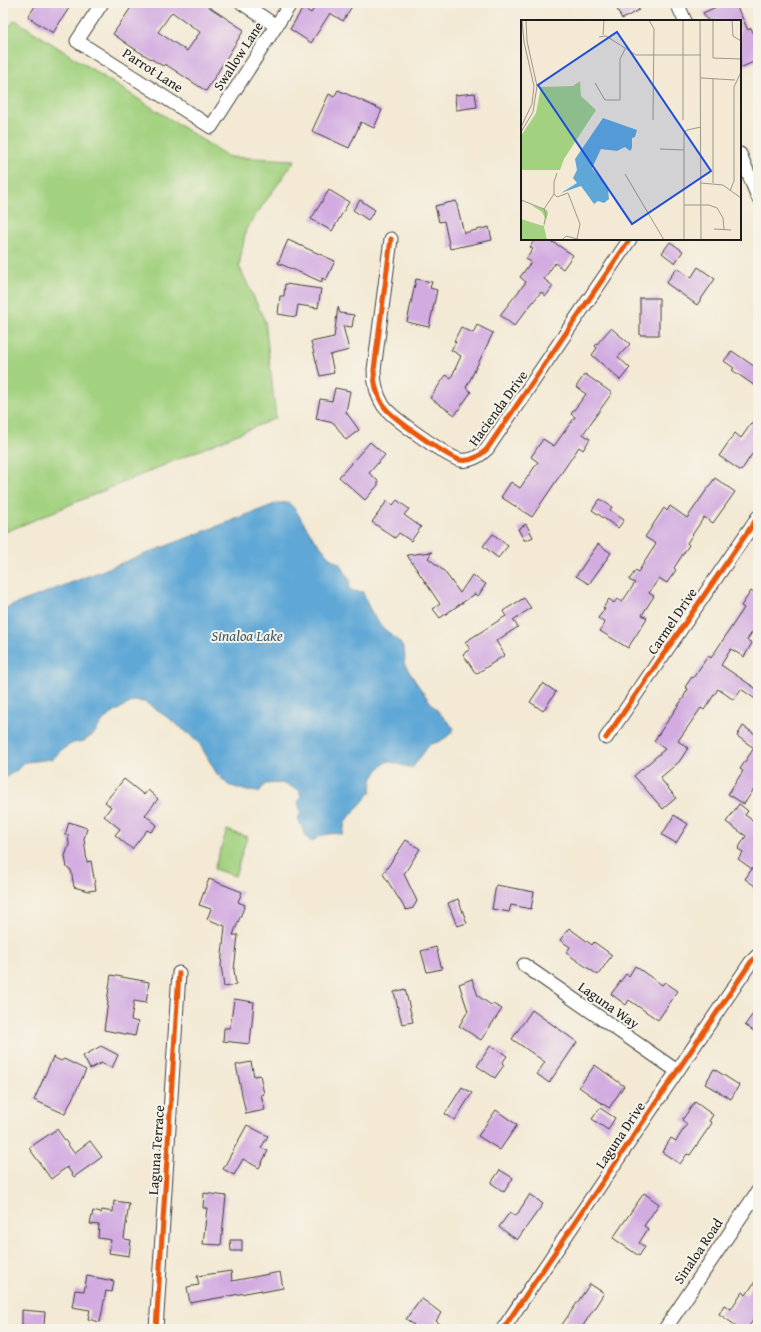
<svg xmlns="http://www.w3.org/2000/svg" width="761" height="1332" viewBox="0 0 761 1332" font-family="'Gentium Book Plus',serif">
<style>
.green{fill:#a2d17f;stroke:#5f764e}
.water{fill:#5fa7d6;stroke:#3e6279}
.building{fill:#d2abe1;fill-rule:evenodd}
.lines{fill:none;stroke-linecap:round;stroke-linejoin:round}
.minor-casing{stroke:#3c3b38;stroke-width:15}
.minor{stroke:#fff;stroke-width:13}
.cycleway-casing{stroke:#f7f3e8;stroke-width:8}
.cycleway{stroke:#e8590c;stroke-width:5}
.labels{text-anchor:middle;stroke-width:4;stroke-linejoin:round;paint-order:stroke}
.street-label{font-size:14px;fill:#1c1c1c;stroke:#f7f3e8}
.water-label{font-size:15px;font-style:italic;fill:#3a5b70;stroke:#f7f3e8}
.inset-road{fill:none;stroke:#9d978a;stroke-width:1}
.view{fill:#1d4ed8;fill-opacity:0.15;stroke:#1d4ed8;stroke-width:2}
.inset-edge{fill:none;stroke:#1c1c1c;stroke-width:2}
</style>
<rect width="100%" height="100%" fill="#f7f3e8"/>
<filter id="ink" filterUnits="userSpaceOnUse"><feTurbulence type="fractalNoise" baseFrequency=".025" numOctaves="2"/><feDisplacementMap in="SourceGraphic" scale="8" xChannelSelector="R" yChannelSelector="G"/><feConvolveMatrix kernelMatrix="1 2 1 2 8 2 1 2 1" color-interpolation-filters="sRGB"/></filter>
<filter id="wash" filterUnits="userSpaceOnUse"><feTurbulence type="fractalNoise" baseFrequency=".012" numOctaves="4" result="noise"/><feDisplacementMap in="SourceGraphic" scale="16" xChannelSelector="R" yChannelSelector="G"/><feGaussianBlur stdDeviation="0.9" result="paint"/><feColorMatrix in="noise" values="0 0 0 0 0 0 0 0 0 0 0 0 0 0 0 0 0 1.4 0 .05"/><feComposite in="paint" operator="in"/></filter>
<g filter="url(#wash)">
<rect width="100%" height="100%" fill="#f3e9d4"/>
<path class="green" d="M15 20 229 157 295 160 246 229 239 266 265 321 276 418 3 533V33Z
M227 830 247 837 235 876 214 869Z"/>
<path class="water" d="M288 502 294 508 313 537 330 558 341 565 350 581 349 588 353 591 363 592C367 606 373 616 383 628 386 631 390 633 393 636 402 643 407 652 404 663 418 687 434 709 454 728 451 736 439 743 430 744L412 768 387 761 377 771 372 780 371 792 345 822 343 834C331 833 321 833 312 842L307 838 298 819 301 812 298 802 301 797 299 790 282 783 265 784 259 792 247 791 228 785 217 774 198 741 171 720 145 702 134 701 124 706 103 720 94 734 84 741 73 743 61 750 53 759 25 762 17 770 3 779V609L275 504Z"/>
<g id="blocks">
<path class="building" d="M37 3H62L69 8 53 33 28 17Z
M134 3H203L244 30 206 91 165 64 163 66 133 48 113 34ZM172 12 200 32 187 51 158 32Z
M316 3H354L343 21 330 13 311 43 290 29 303 8 311 13 317 4Z
M614 3H636L639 10 622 19Z
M724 3H735L748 30 751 28 758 43V60L740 68V21H708L703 13Z
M338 90 382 110 374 128 361 122 349 148 312 131 329 94 334 97Z
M475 93 477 107 456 110 455 95Z
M329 190 349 202 332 231 311 219Z
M360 200 375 210 368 220 353 210Z
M456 201 464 233 489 227 492 240 450 249 444 221 439 222 435 206Z
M535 239H547L552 243 553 242 573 255 563 269 555 263 544 279 553 286 546 296 541 292 514 326 500 315 526 282 520 277 531 262 526 259 533 249 530 247Z
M288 240 335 261 326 280 322 278V282L278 263Z
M670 242 683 251 675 263 662 253Z
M698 267 715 279 697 305 666 283 677 268 691 278Z
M416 279 432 282 430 288 437 290 429 327 407 322Z
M285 284 321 289 318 308 298 305 296 317 278 314 280 296H284Z
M640 298H659V335H640Z
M338 307 340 313 354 315 352 327 343 326 349 350 330 355 334 373 320 376 311 342 334 337Z
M477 325 493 333 466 388 471 392 455 415 430 398 446 375 451 378 461 356 451 350 456 342 454 341 461 327 473 333Z
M611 328 630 344 618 357 630 368 620 380 592 355 597 348 595 346Z
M732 351 758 369V388L732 370 734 368 724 361Z
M585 374 612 393 583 434 590 439 583 450 579 447 532 517 501 497 511 482 520 488 538 462 531 457 543 439 554 446 575 417 571 414 586 394 576 387Z
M335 388 350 391 346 412 359 430 346 440 334 423 316 419 320 399 332 401Z
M758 414V445L741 471 719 456 735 433 741 438Z
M370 442 385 455 369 473 378 481V485L365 500 339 477Z
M715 478 735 492 713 523 704 517 687 543 689 545 674 568 676 570 667 583 659 578 649 593 654 596 642 615 647 618 628 648 600 631 605 623 598 618 605 609 603 608 609 599 614 603 617 599 622 602 635 583 629 580 636 570 638 572 656 544 645 537 664 508 667 511 670 506 687 518Z
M600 499 612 507 610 510 624 520 618 528 592 510Z
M397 500 409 509 404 515 421 527 411 541 399 533 395 538 372 522 387 501 393 505Z
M526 524 533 537 527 540H524L518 529Z
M493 534 508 546 498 558 483 546Z
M598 544 611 553 589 584 576 576Z
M432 552 428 558 444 571 460 593 472 575 486 584 478 596 475 594 440 618 433 609 440 604 407 555Z
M751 591 758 596V623L747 640 752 643 744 657 731 649 721 665 758 690V701L741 689 734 700 718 689 704 710 701 708 678 741 688 748 679 762 660 778 676 798 663 809 634 776 665 749 654 741 684 697V696L688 689 685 687 692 677 693 678 708 656 711 658 744 608 741 606Z
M524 598 531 608 513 620 518 627 496 641 505 655 476 674 463 654 470 649 465 642 506 616 503 611Z
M543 683 556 692 543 711 530 702Z
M743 726 758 736V783L744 804 728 794 743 771 740 769 754 748 737 736Z
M124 779 144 795 148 790 158 799 145 815 157 825 151 832 147 830 132 849 115 835 120 829 104 816 111 807 105 802Z
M739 804 748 811 745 815 758 824V888L745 879 752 869 738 859 743 852 738 849 746 836 726 822Z
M674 815 688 824 676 843 662 835Z
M69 822 87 828 84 839 87 862 91 861 96 890 88 891 74 887 71 870 67 868 65 856 69 845 68 835H65Z
M406 840 420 849 404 874 417 901 413 908 406 910 383 874Z
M209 879 242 892 238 902 245 905 233 935H238L234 970 236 985 224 987 221 965 225 926 207 919 211 909 199 905Z
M496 885 534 892 531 909 511 905 509 912 492 909Z
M458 899 467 923 457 926 448 903Z
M569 928 592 945 594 942 612 955 598 975 566 953 570 947 560 940Z
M436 947 442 969 427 972 421 951Z
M635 966 662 985 665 982 678 991 658 1020 629 1000 626 1005 611 994 626 974 629 976Z
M111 975 149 982 146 1003 134 1001 131 1020 138 1022 135 1036 104 1030 108 1002 107 1001Z
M472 979 478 996 491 1005 493 1004 502 1009 481 1040 459 1026 468 1011 459 984Z
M405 989 413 1022 402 1024 394 992Z
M234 999 254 1002 250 1044 223 1041 224 1028H230Z
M758 1007V1034L745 1025Z
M532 1010 577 1042 549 1083 537 1074 545 1062 512 1039Z
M491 1045 507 1056 502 1063 504 1065 495 1078 477 1066Z
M101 1046 118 1055 112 1068 101 1063 90 1069 83 1056Z
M53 1057 61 1061 64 1059 86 1070 65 1114 34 1100Z
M251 1062 254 1076 260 1075 264 1094 261 1095 265 1110 246 1114 236 1065Z
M595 1065 624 1086 609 1108 579 1087Z
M714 1069 739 1085 731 1099 705 1084Z
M462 1087 472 1093 455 1120 445 1114Z
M695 1102 713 1115 709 1121 712 1123 690 1155 687 1154 680 1164 662 1152 671 1138 676 1141 687 1124 682 1120Z
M600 1108 615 1118 608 1130 592 1119Z
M496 1110 517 1125 500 1150 478 1136Z
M247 1125 268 1136 261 1148 268 1151 259 1168 243 1159 234 1175 223 1169Z
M57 1129 74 1153 90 1141 102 1157 74 1177 67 1167 51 1179 29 1148Z
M500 1170 513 1178 504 1192 491 1183Z
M204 1193 226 1196 221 1245 203 1244 207 1208H203Z
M644 1193 659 1204 644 1226 648 1229 639 1243 645 1247 639 1256 613 1238Z
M530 1194 543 1204 517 1240 499 1227 510 1212 516 1216Z
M114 1201 129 1203 124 1239 131 1240 129 1256 109 1253 111 1240 98 1238 99 1225 90 1224 93 1211 101 1213 102 1210 113 1212Z
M230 1240H242V1251H231Z
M231 1271 232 1281 280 1272 283 1288 262 1292V1290L190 1303 187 1287 199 1285 197 1276Z
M87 1276 114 1281 112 1292 106 1291 100 1322 88 1319 90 1310 72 1307 75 1290 84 1291Z
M758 1277V1313L747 1329H741L719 1314 724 1305 731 1309 742 1292 746 1295Z
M590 1284 604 1293 581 1329H559Z
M421 1298 441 1313 436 1321 447 1329H410L414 1325 406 1319Z
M22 1310 45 1312 44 1326 22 1325Z"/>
</g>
</g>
<g filter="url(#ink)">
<use href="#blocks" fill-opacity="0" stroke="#3c3b38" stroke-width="1"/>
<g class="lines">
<g class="minor-casing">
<path id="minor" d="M102 3 77 41 211 127 291 3
M242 3 276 26
M677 3 685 21
M740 154 758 197
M391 239 374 370C374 383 376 394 383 405 390 417 448 457 460 460 471 462 480 456 487 449L630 239
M606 738 758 517
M524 965 677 1071
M156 1329 179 973
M503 1329 751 962 758 955
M665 1329 758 1191"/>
</g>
<use href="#minor" class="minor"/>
<g class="cycleway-casing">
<path id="cycleway" d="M391 239 374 370C374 383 376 394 383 405 390 417 448 457 460 460 471 462 480 456 487 449L630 239
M606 738 758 517
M156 1329 179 973
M503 1329 751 962 758 955"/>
</g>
<use href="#cycleway" class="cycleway"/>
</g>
</g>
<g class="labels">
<g class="street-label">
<text transform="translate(238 56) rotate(-57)" y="5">Swallow Lane</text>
<text transform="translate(153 70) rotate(33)" y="5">Parrot Lane</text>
<text transform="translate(498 408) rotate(-54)" y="5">Hacienda Drive</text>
<text transform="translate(672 621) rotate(-56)" y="5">Carmel Drive</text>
<text transform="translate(609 1005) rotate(35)" y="5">Laguna Way</text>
<text transform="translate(620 1135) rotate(-56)" y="5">Laguna Drive</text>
<text transform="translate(156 1150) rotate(-86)" y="5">Laguna Terrace</text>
<text transform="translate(698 1251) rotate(-56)" y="5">Sinaloa Road</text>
</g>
<g class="water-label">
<text x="247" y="641">Sinaloa Lake</text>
</g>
</g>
<g transform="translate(521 20)">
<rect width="220" height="220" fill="#f3e9d4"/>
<path d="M59 61 60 76 75 90 43 139 39 150H0V116L15 93 20 67 52 66ZM10 185 26 190 27 193 23 207 26 220H0V199L22 206 25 200 21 192Z" fill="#a2d17f"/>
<path d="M82 98 116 110 114 117 111 118V128L109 131 104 127 96 131 80 129 71 148 87 168 88 179 83 183 77 181 73 184 60 166 40 173 56 163 52 158 56 150 54 139Z" fill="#5fa7d6"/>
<path class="inset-road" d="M128 0 133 9 132 100M162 0V100M179 0 180 220M192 0V38L220 39M211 0 212 16 220 21M82 15 83 0M78 17 85 16 115 35H180M180 58 214 60M192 58V163M74 63 84 80H99V39L104 29M0 107 11 84 13 66 3 22 1 0M0 112 12 92 16 66 6 21 5 0M139 129 163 130M104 154 143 220M180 163 202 165 220 178M209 171 213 161V67L220 52M33 174 36 177 47 173 59 204 56 219M0 180 23 189 25 195 23 204M163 185H188L196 188 202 198 203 209M23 189 33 174V162L36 153M193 209 210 210M41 220 45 216 60 220M163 220V113L166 110 180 107"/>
<path class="view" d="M96 12 190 151 111 204 17 65Z"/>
<rect width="220" height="220" class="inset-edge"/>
</g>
<rect width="761" height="1332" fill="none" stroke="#f7f3e8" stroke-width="16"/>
</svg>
